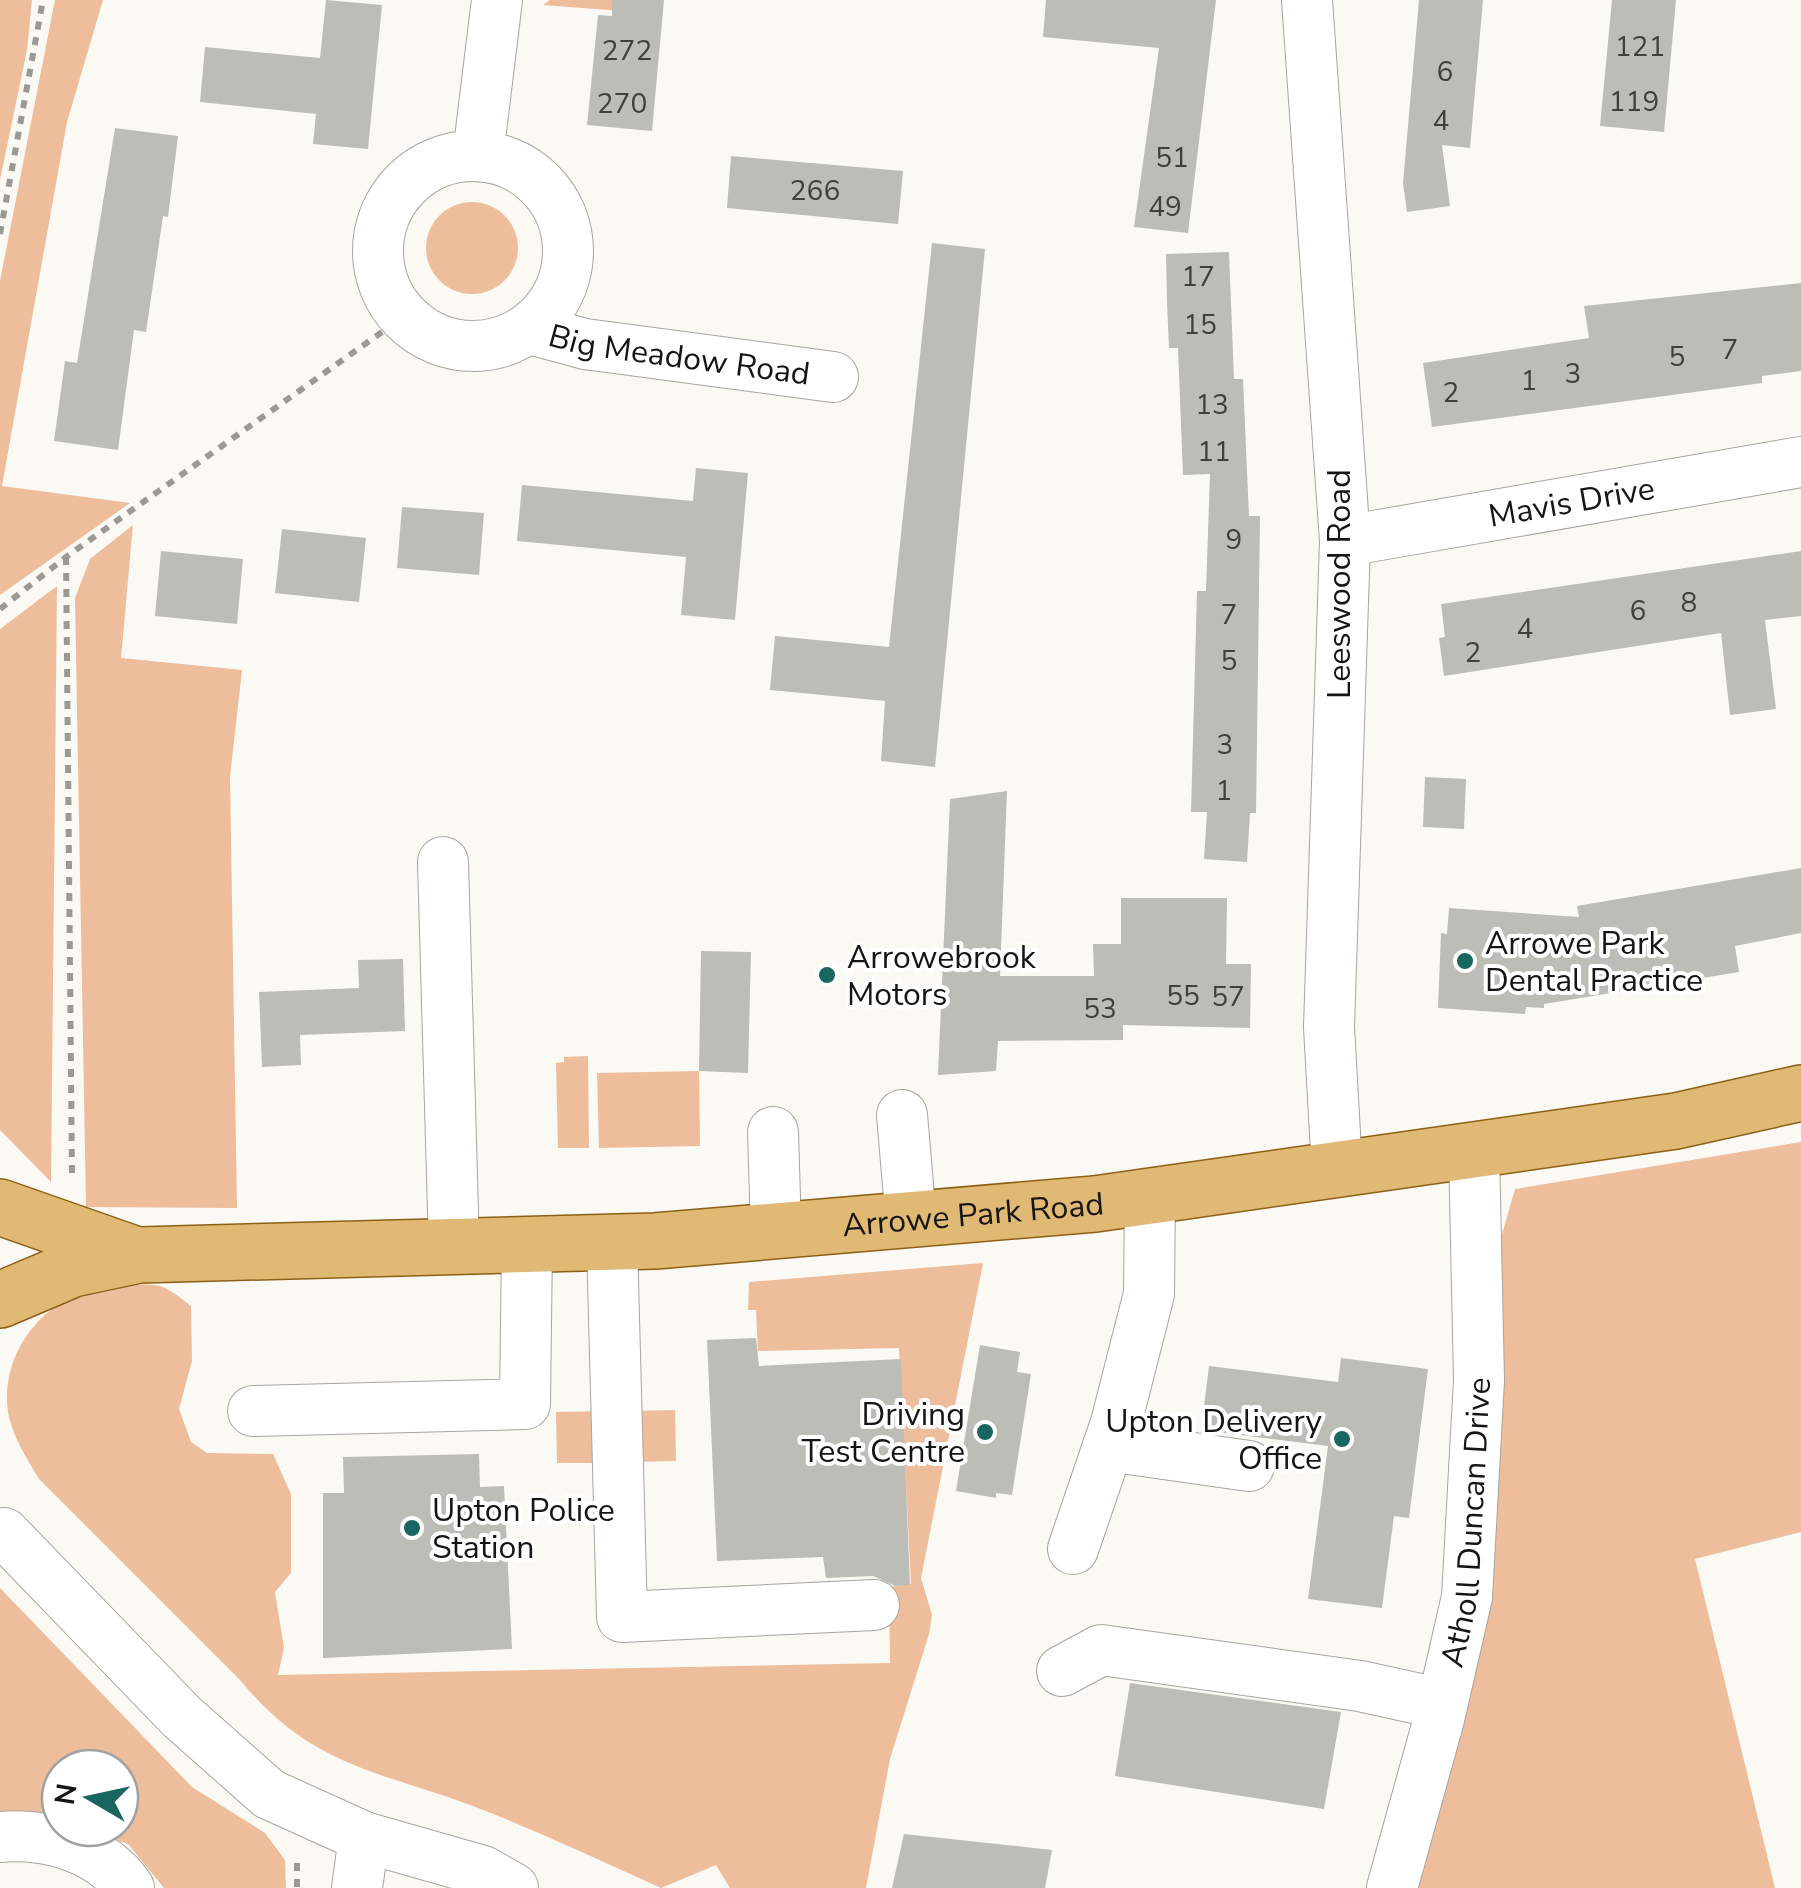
<svg xmlns="http://www.w3.org/2000/svg" width="1801" height="1888" viewBox="0 0 1801 1888" font-family="'Nunito Sans',sans-serif">
<style>
.green{fill:#eebd9c}
.building{fill:#bdbdb8}
.lines{fill:none;stroke-linecap:round;stroke-linejoin:round}
.minor-casing{stroke:#a6a5a0;stroke-width:52}
.major-casing{stroke:#8c6116;stroke-width:58}
.path{stroke:#9a9994;stroke-width:6;stroke-dasharray:8 8;stroke-linecap:butt}
.minor{stroke:#fff;stroke-width:50}
.major{stroke:#e0b974;stroke-width:55}
.poi-dot{fill:#196661;stroke:#fff;stroke-width:4}
.labels{text-anchor:middle;stroke-width:8;stroke-linejoin:round;paint-order:stroke}
.number-label{font-size:28px;fill:#403f3c}
.street-label{font-size:32px;fill:#161513;stroke:#fff}
.poi-label{font-size:32px;fill:#161513;stroke:#fff;text-anchor:start}
</style>
<rect width="100%" height="100%" fill="#faf9f3"/>
<path class="green" d="M0 0H32L27 50 0 180Z
M55 0H103L67 122 2 486 130 503 0 595V281Z
M550 0H636L634 12 543 5Z
M426 248a46 46 0 1 1 92 0a46 46 0 1 1-92 0Z
M133 525 121 658 242 670 230 777 237 1208 86 1207 75 598 90 559Z
M57 586 51 1182 0 1130V629Z
M588 1056 589 1148H558L556 1063 564 1062V1057Z
M699 1071 700 1146 599 1148 597 1073Z
M1801 1142V1532L1695 1559 1775 1888H1417L1492 1269 1515 1189Z
M983 1263 921 1578 932 1615 929 1634 890 1759 866 1888H730L716 1865 661 1888C601 1861 540 1832 478 1808 379 1770 313 1769 240 1680L39 1479C25 1455 8 1430 7 1401 6 1334 63 1283 127 1285 138 1285 155 1283 165 1288 174 1292 183 1300 191 1306L192 1361 179 1409 191 1442 207 1453 273 1454 291 1494V1573L275 1592 284 1648 278 1675 890 1663 889 1587 911 1584 899 1348 758 1351 756 1310H748L749 1282Z
M675 1410 676 1461 627 1462V1411Z
M602 1411 603 1463H557L556 1412Z
M0 1588 192 1787 265 1833 285 1860 286 1888H164L128 1844 78 1828H120V1768H60V1822L0 1821Z"/>
<path class="building" d="M326 0 382 5 368 149 313 144 316 114 200 102 205 47 320 58Z
M612 0H664L652 131 587 125 598 15 612 16Z
M1046 0H1216L1188 233 1134 227 1159 48 1043 37Z
M1419 0H1483L1470 148 1442 145 1450 206 1407 212 1403 183Z
M1612 0H1676L1664 132 1600 126Z
M115 128 178 136 168 217 163 216 146 332 134 330 118 450 54 441 65 361 77 363Z
M731 156 903 171 898 224 727 208Z
M932 243 985 249 935 767 881 761 885 701 770 690 775 636 889 647Z
M1229 252 1234 379H1243L1249 516H1260L1256 813H1250L1247 862 1204 859 1207 812H1191L1197 591H1206L1210 474 1183 475 1178 348H1169L1167 302 1166 254Z
M1801 283V371L1762 376V383L1432 427 1423 363 1589 338 1584 306Z
M696 468 748 473 735 620 681 615 686 557 517 541 522 485 693 501Z
M402 507 484 513 479 575 397 568Z
M282 529 366 538 359 602 275 593Z
M161 551 243 559 237 624 155 616Z
M1801 551V616L1765 620 1776 709 1730 715 1721 633 1444 676 1439 638 1445 637 1441 604Z
M1425 777 1466 779 1464 829 1423 827Z
M1007 791 1000 976H1094L1093 944H1121V898H1227L1226 964H1251L1250 1028 1123 1025V1040L998 1041 996 1071 938 1075 950 799Z
M1801 868V933L1735 946 1739 972 1544 1004V1008L1526 1007 1525 1014 1438 1008 1441 933 1447 934 1449 908 1579 917 1577 906Z
M701 951 751 952 748 1073 699 1071Z
M403 959 405 1031 300 1035 301 1065 262 1067 259 992 359 988 358 960Z
M756 1338 759 1366 901 1359 910 1585 895 1586 873 1576 826 1578 823 1557 717 1561 707 1340Z
M980 1345 1020 1352 1017 1372 1031 1374 1012 1495 996 1493V1498L956 1491Z
M1341 1358 1428 1369 1409 1518 1394 1516 1382 1608 1308 1599 1328 1446 1201 1430 1209 1366 1338 1382Z
M479 1454 480 1487 504 1486 512 1649 323 1658V1493H344L343 1457Z
M1130 1683 1341 1712 1324 1809 1115 1776Z
M904 1834 1052 1850 1045 1888H892Z"/>
<g class="lines">
<g class="minor-casing">
<g id="minor">
<path d="M1307 0 1345 541 1329 1027 1337 1169"/>
<path d="M478 155 497 0"/>
<circle cx="473" cy="251" r="95"/>
<path id="s1" d="M530 329 585 344 833 377"/>
<path id="s2" d="M1345 541 1801 462"/>
<path d="M443 862 454 1246"/>
<path d="M902 1115 911 1220"/>
<path d="M773 1132 776 1231"/>
<path d="M612 1242 622 1617 874 1605"/>
<path d="M253 1411 525 1404 527 1244"/>
<path d="M1108 1446 1249 1466"/>
<path d="M4 1533 182 1717 269 1794 364 1837 483 1871 513 1888"/>
<path d="M1073 1549 1116 1423 1149 1294 1150 1196"/>
<path d="M1062 1671 1101 1650 1360 1686 1442 1704"/>
<path d="M0 1837C46 1833 101 1847 129 1888"/>
<path d="M357 1888 364 1837"/>
<path id="s3" d="M1392 1888 1439 1719 1467 1597 1479 1380 1474 1150"/>
</g>
</g>
<g class="major-casing">
<g id="major">
<path d="M0 1207 134 1254"/>
<path id="s4" d="M0 1300 73 1269 139 1255 655 1241 1095 1204 1676 1121 1801 1093"/>
</g>
</g>
<path class="path" d="M0 234 43 0
M66 557 72 1175
M0 609 66 557 403 317
M297 1863V1888"/>
<use href="#minor" class="minor"/>
<use href="#major" class="major"/>
</g>
<g class="poi-dot">
<circle cx="1465" cy="961" r="10"/>
<circle cx="827" cy="975" r="10"/>
<circle cx="985" cy="1432" r="10"/>
<circle cx="1342" cy="1439" r="10"/>
<circle cx="412" cy="1528" r="10"/>
</g>
<g class="labels">
<g class="number-label">
<text x="1640" y="56">121</text>
<text x="627" y="60">272</text>
<text x="1445" y="81">6</text>
<text x="1634" y="111">119</text>
<text x="622" y="113">270</text>
<text x="1441" y="130">4</text>
<text x="1172" y="167">51</text>
<text x="815" y="200">266</text>
<text x="1165" y="216">49</text>
<text x="1198" y="286">17</text>
<text x="1200" y="334">15</text>
<text x="1730" y="359">7</text>
<text x="1677" y="366">5</text>
<text x="1573" y="383">3</text>
<text x="1529" y="390">1</text>
<text x="1451" y="402">2</text>
<text x="1212" y="414">13</text>
<text x="1214" y="461">11</text>
<text x="1234" y="549">9</text>
<text x="1689" y="612">8</text>
<text x="1638" y="620">6</text>
<text x="1229" y="624">7</text>
<text x="1525" y="638">4</text>
<text x="1473" y="662">2</text>
<text x="1229" y="670">5</text>
<text x="1225" y="754">3</text>
<text x="1224" y="800">1</text>
<text x="1183" y="1005">55</text>
<text x="1228" y="1006">57</text>
<text x="1100" y="1018">53</text>
</g>
<g class="street-label">
<text dy="11" stroke="none"><textPath href="#s1" startOffset="152">Big Meadow Road</textPath></text>
<text dy="11" stroke="none"><textPath href="#s2" startOffset="230">Mavis Drive</textPath></text>
<text transform="translate(1339 584) rotate(-90)" y="11">Leeswood Road</text>
<text dy="11" stroke="none"><textPath href="#s4" startOffset="982">Arrowe Park Road</textPath></text>
<text dy="11" stroke="none"><textPath href="#s3" startOffset="375">Atholl Duncan Drive</textPath></text>
</g>
<g class="poi-label">
<text x="1485" y="954">Arrowe Park<tspan x="1485" dy="37">Dental Practice</tspan></text>
<text x="847" y="968">Arrowebrook<tspan x="847" dy="37">Motors</tspan></text>
<text x="965" y="1425" text-anchor="end">Driving<tspan x="965" dy="37">Test Centre</tspan></text>
<text x="1322" y="1432" text-anchor="end">Upton Delivery<tspan x="1322" dy="37">Office</tspan></text>
<text x="432" y="1521">Upton Police<tspan x="432" dy="37">Station</tspan></text>
</g>
</g>
<g transform="translate(90 1798) rotate(279)"><circle r="48" fill="#ffffff" stroke="#a2a1a1" stroke-width="2.5"/>
<path d="M0-8L18 38L0 25L-18 38Z" fill="#196661"/>
<text y="-15" font-size="28" font-weight="bold" text-anchor="middle" fill="#161513">N</text>
</g>
</svg>
